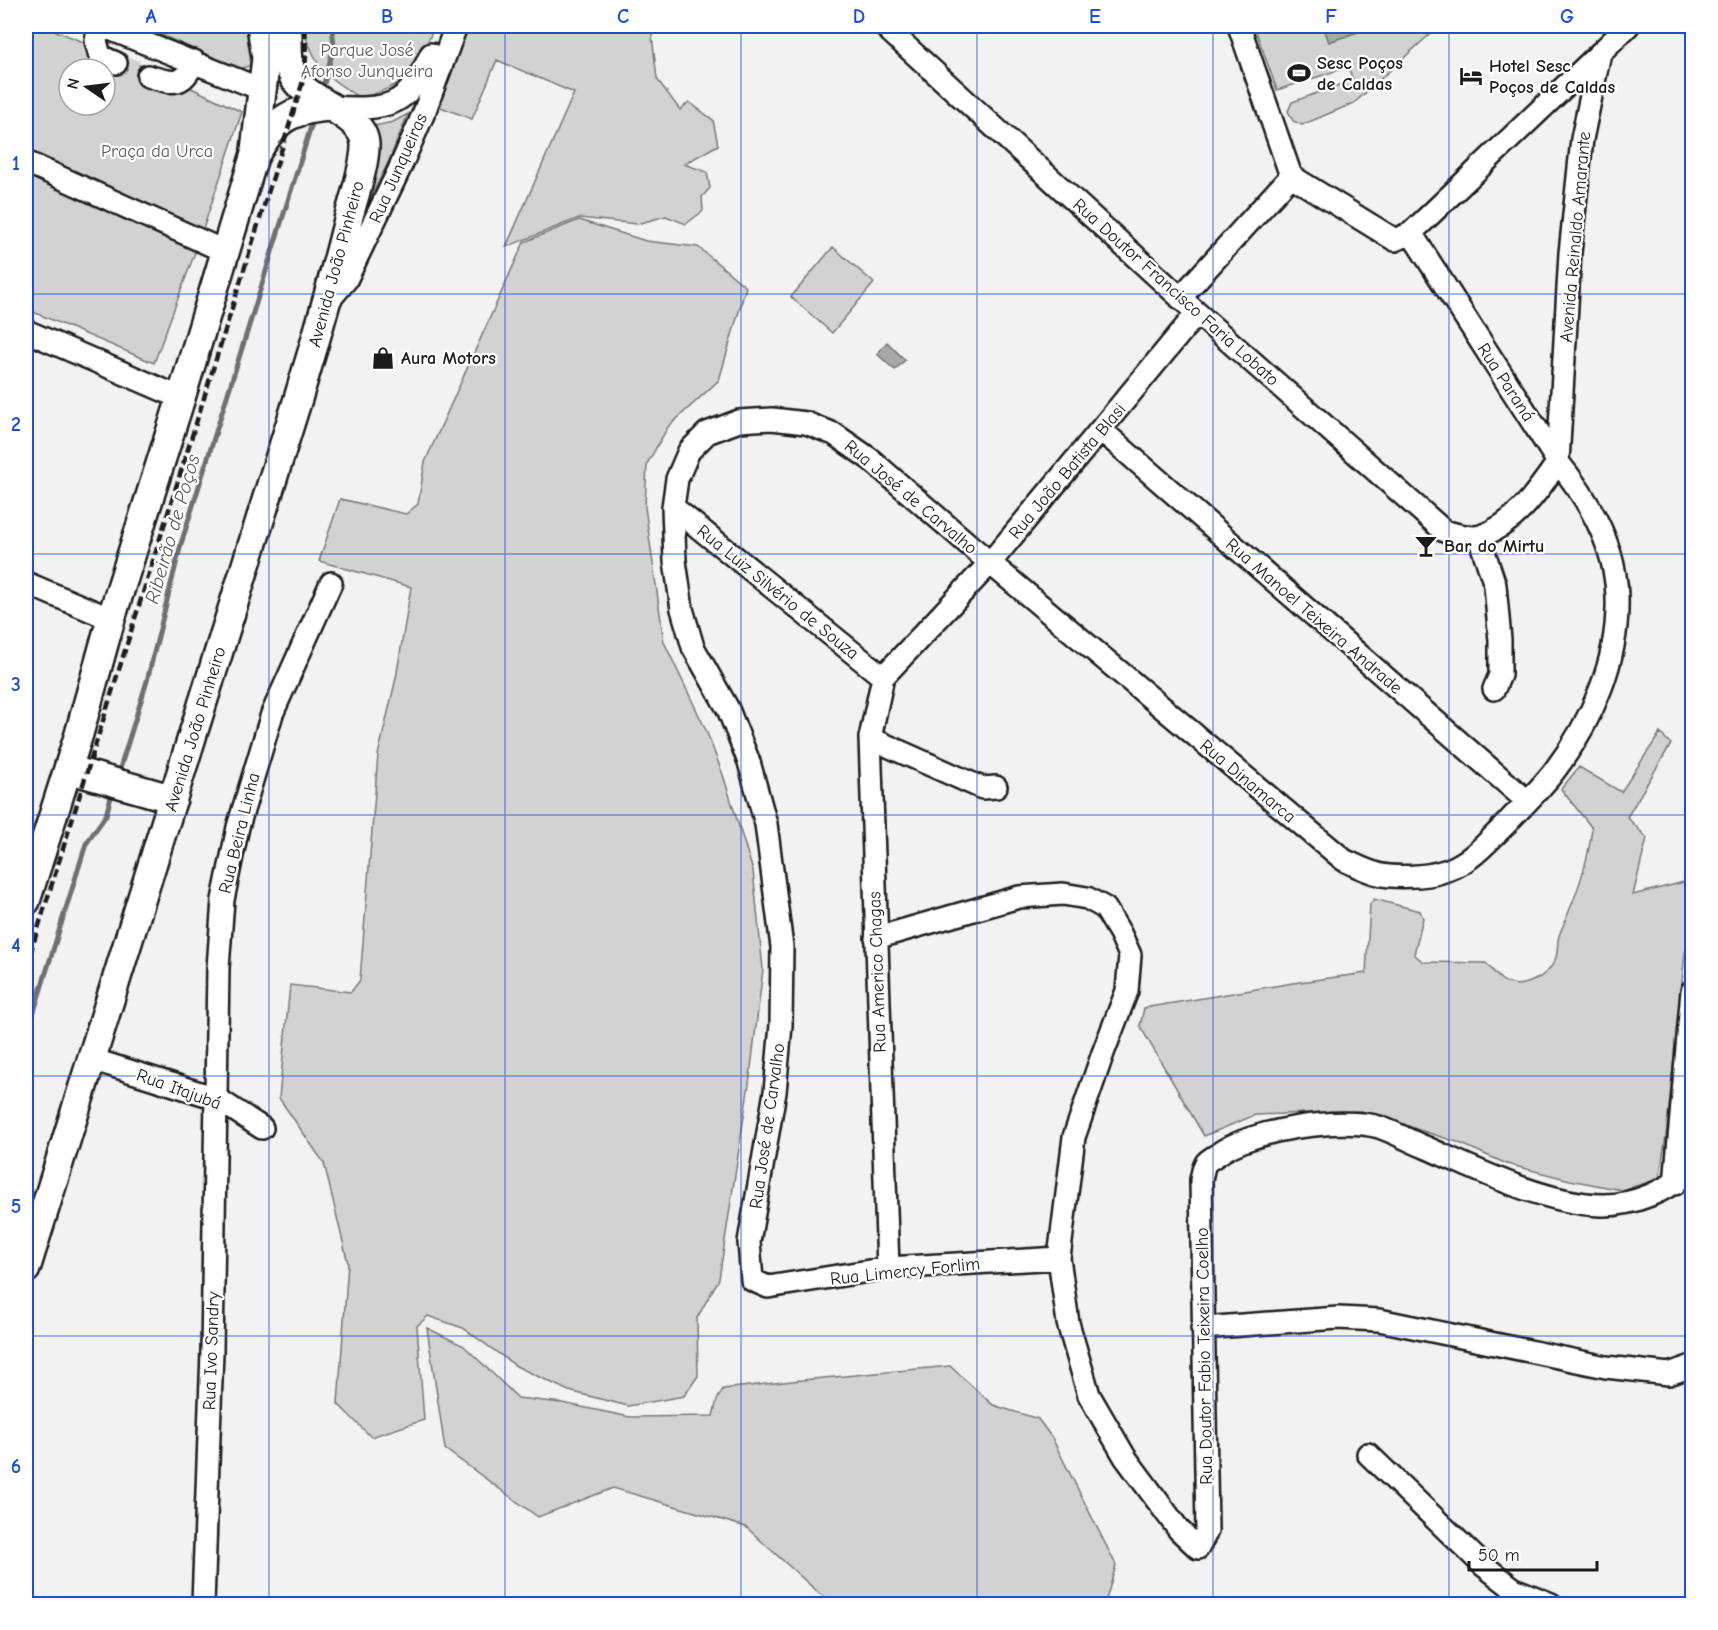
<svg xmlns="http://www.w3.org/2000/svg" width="1718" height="1630" viewBox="0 0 1718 1630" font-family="'Comic Neue',sans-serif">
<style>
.green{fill:#d2d2d2;stroke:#777;stroke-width:1.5;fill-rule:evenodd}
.water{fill:#a8a8a8;stroke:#707070;stroke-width:1.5}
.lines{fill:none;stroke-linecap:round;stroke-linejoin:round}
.stream{stroke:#707070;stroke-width:5}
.minor-tunnel{stroke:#d2d2d2;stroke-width:21;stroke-dasharray:21 10;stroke-linecap:butt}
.minor-casing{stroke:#1c1c1c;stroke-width:26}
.major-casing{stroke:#1c1c1c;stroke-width:32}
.minor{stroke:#fff;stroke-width:21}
.major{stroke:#fff;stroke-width:27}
.rail{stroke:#1c1c1c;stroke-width:4.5;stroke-dasharray:9 4.5;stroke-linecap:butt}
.grid{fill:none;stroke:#1d4ed8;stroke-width:1.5;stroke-opacity:0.55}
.labels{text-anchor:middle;stroke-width:4.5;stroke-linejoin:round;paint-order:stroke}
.park-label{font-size:18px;fill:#5c5c5c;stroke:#fff}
.poi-label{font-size:18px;font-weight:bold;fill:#1c1c1c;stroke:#fff;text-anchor:start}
.street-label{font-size:18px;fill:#1c1c1c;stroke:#fff}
.water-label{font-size:20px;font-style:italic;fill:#5b5b5b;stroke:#fff}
.neatline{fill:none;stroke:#1d4ed8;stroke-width:2}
.grid-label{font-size:20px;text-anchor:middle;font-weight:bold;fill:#1d4ed8}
</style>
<rect width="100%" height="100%" fill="#f2f2f2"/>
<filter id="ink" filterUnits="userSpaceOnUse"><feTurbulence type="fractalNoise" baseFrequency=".0167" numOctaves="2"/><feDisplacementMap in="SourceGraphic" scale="12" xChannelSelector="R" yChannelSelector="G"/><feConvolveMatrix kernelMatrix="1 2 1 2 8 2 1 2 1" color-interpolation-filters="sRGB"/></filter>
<g filter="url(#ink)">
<path class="green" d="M26 26H44L164 75 242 112 197 247 154 363 26 309ZM69 69H105V105H69Z
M141 26H248C253 39 254 52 249 66L239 69Z
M300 26H434C428 43 418 68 403 80 391 89 376 93 363 98L355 95 322 72Z
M469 26H651L657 79 680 110 689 102 713 120 718 145 684 164 707 172 710 188 702 197 703 211 686 224 666 216 637 224 579 218 506 247 574 93 497 60 472 119 438 106Z
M1254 26H1439L1354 103 1302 125 1293 121 1288 111 1292 102 1353 80 1348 67 1277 90Z
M408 114 387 165 346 244 375 141 374 126 393 122Z
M579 220 646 241 698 247 746 287 719 380 668 427 647 464 645 507 664 642 706 730 723 775 753 871 763 969 749 1084 719 1279 697 1318 698 1376 684 1396 628 1406 569 1391 516 1366 463 1328 428 1316 417 1326 424 1420 371 1437 338 1404 348 1263 324 1163 279 1098 290 985 351 992 360 980 378 755 396 678 411 587 319 561 340 499 406 514 418 504 425 462 524 242Z
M833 247 874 283 832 333 791 297Z
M1660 733 1671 744 1627 817 1647 838 1633 895 1692 880V936L1685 953 1666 1136 1659 1179 1622 1190 1570 1180 1507 1164 1457 1142 1361 1111 1255 1115 1204 1136 1140 1026 1144 1008 1293 983 1366 973 1370 904 1374 899 1420 911 1423 918 1414 954 1423 962 1486 963C1491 968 1496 976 1502 980 1519 992 1547 978 1555 960 1559 952 1556 941 1560 933 1575 898 1588 866 1592 828L1561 789 1579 767 1621 792Z
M427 1328 464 1346 518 1398 562 1403 630 1417 713 1416 717 1400 723 1389 792 1381 950 1366 993 1405 1038 1419 1052 1438 1116 1565 1106 1600 1091 1604H831L746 1527 613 1488 538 1517 445 1449Z"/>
<path class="water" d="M1323 26H1390L1387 30 1382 31 1375 26 1329 42Z
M887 342 905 360 895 370 877 354Z"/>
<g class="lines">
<path class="stream" d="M322 91 334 46 332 26
M118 775 147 681 181 544 314 117
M26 1037 86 844 106 815 113 790"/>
<path class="minor-tunnel" d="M116 63 148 76"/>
<g class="minor-casing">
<path id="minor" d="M99 26 96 41 100 56 116 63
M102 26 263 90
M884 26 1197 313 1444 531C1454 534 1470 539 1481 536 1517 523 1537 492 1558 462L1570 253 1582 139 1600 53 1628 26
M1239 26 1291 176 1395 240 1411 233 1600 53
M148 76C172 83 183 88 194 61
M331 107C387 110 407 109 431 54
M26 162 226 252
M331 298 346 280 399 170 425 110 456 26
M1180 298 1291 176
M26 331 181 398
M1101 430 1527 801
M673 507 883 677
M1479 537 1495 585 1500 640V675L1494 689
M26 583 111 619
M883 677 870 738 888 1268
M883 677 990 563 1197 313
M870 738 982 788 996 787
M876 938 1019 897 1063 894 1087 898 1105 908 1120 933 1130 955 1127 991 1103 1053 1074 1137 1059 1258 1068 1323 1089 1395 1125 1457 1179 1530 1198 1548 1207 1531 1201 1180C1202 1176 1203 1167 1206 1163 1208 1160 1214 1157 1217 1155 1248 1130 1341 1116 1379 1127 1394 1132 1410 1141 1425 1147 1475 1169 1546 1204 1601 1205 1633 1206 1668 1190 1692 1170
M91 1059 216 1098 262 1128
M1675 1184 1692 991
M1059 1258 888 1268 768 1287 752 1280 749 1242 775 1092 781 1025 782 947 766 824 749 762 728 709 693 647 682 609 675 561 673 507 677 479 689 451 707 433 739 421 772 419 806 423 834 434 870 459 990 563 1344 860C1355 865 1366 871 1378 874 1392 878 1427 877 1441 872 1469 865 1486 843 1506 824 1522 806 1541 789 1555 770 1592 721 1619 660 1617 597 1616 547 1589 500 1558 462L1411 233
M1202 1328 1338 1318 1379 1320 1606 1367 1669 1374 1692 1366
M1368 1454 1483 1565 1514 1589 1551 1604
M203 1604 212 1351 218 968 223 900 238 827 272 714 331 583"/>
</g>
<g class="major-casing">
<path id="major" d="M255 150 266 58 261 26
M68 769 173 799
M26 901 79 734 111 619 181 398 254 157C276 119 287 110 331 107
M26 1269C110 997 196 725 281 453 306 375 329 296 349 216 354 198 366 162 365 144 363 113 310 104 294 78 285 61 290 43 287 26"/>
</g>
<use href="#minor" class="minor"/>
<use href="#major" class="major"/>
<path class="rail" d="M26 967 303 81C306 62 308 45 304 26"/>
</g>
</g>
<path class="grid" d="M269 26V1604M505 26V1604M741 26V1604M977 26V1604M1213 26V1604M1449 26V1604M26 294H1692M26 554H1692M26 815H1692M26 1076H1692M26 1336H1692"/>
<defs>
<g id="stadium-bare" transform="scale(1.8)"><path d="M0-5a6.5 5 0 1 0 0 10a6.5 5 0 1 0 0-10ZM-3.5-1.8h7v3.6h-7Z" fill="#1c1c1c" stroke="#fff" stroke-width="2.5" paint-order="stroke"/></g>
<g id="hotel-bare" transform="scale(1.8)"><path d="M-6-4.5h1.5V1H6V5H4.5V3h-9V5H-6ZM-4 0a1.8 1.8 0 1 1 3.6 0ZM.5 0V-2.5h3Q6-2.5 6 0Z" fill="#1c1c1c" stroke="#fff" stroke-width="2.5" paint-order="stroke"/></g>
<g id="shop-bare" transform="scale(1.8)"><path d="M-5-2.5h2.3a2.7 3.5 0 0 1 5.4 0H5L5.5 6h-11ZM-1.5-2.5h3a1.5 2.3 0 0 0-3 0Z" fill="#1c1c1c" stroke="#fff" stroke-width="2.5" paint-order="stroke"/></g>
<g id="bar-bare" transform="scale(1.8)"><path d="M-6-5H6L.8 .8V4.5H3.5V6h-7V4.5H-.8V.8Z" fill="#1c1c1c" stroke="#fff" stroke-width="2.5" paint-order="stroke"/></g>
</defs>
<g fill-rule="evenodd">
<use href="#stadium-bare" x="1299" y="73"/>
<use href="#hotel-bare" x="1471" y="76"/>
<use href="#shop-bare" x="383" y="358"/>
<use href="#bar-bare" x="1426" y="546"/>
</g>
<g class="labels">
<g class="park-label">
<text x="367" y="56">Parque José<tspan x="367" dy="21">Afonso Junqueira</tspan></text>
<text x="157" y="157">Praça da Urca</text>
</g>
<g class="poi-label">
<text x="1317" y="69">Sesc Poços<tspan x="1317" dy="21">de Caldas</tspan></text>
<text x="1489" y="72">Hotel Sesc<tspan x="1489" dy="21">Poços de Caldas</tspan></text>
<text x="401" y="364">Aura Motors</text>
<text x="1444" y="552">Bar do Mirtu</text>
</g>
<g class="street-label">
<text transform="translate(398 168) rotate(-66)" y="6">Rua Junqueiras</text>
<text transform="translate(1575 237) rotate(-85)" y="6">Avenida Reinaldo Amarante</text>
<text transform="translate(336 264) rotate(-75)" y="6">Avenida João Pinheiro</text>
<text transform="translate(1176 292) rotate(42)" y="6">Rua Doutor Francisco Faria Lobato</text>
<text transform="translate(1506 382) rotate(57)" y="6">Rua Paraná</text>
<text transform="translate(1067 471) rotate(-50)" y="6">Rua João Batista Blasi</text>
<text transform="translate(911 497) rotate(40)" y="6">Rua José de Carvalho</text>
<text transform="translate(778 592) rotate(39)" y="6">Rua Luiz Silvério de Souza</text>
<text transform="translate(1314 616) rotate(41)" y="6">Rua Manoel Teixeira Andrade</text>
<text transform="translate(195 729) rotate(-73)" y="6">Avenida João Pinheiro</text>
<text transform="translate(1248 781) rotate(40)" y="6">Rua Dinamarca</text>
<text transform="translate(239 833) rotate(-76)" y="6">Rua Beira Linha</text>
<text transform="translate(877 972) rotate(-92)" y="6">Rua Americo Chagas</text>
<text transform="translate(179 1089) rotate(20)" y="6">Rua Itajubá</text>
<text transform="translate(767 1126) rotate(-82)" y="6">Rua José de Carvalho</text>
<text transform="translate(905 1271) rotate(-6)" y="6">Rua Limercy Forlim</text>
<text transform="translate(211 1351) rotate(-88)" y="6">Rua Ivo Sandry</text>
<text transform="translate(1204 1356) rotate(-91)" y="6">Rua Doutor Fabio Teixeira Coelho</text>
</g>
<g class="water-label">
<text transform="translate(172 529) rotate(-74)" y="7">Ribeirão de Poços</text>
</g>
</g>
<rect width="1718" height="1630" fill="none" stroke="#fff" stroke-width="66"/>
<g transform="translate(87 87) rotate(284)"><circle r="28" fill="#ffffff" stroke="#a4a4a4" stroke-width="1.5"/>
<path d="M0-4.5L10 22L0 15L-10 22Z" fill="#1c1c1c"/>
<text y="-9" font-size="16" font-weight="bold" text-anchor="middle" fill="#1c1c1c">N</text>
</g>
<path d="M1469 1561v9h128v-9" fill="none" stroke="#1c1c1c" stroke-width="3"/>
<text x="1478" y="1561" font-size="18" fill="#1c1c1c" stroke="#ffffff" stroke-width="4.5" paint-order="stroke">50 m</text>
<rect x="33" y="33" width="1652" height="1564" class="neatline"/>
<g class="grid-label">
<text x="151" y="23">A</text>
<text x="387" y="23">B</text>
<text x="623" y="23">C</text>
<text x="859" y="23">D</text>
<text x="1095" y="23">E</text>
<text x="1331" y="23">F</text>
<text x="1567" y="23">G</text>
<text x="16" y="170">1</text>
<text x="16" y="431">2</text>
<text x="16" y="691">3</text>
<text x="16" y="952">4</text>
<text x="16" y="1213">5</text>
<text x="16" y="1473">6</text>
</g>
</svg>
